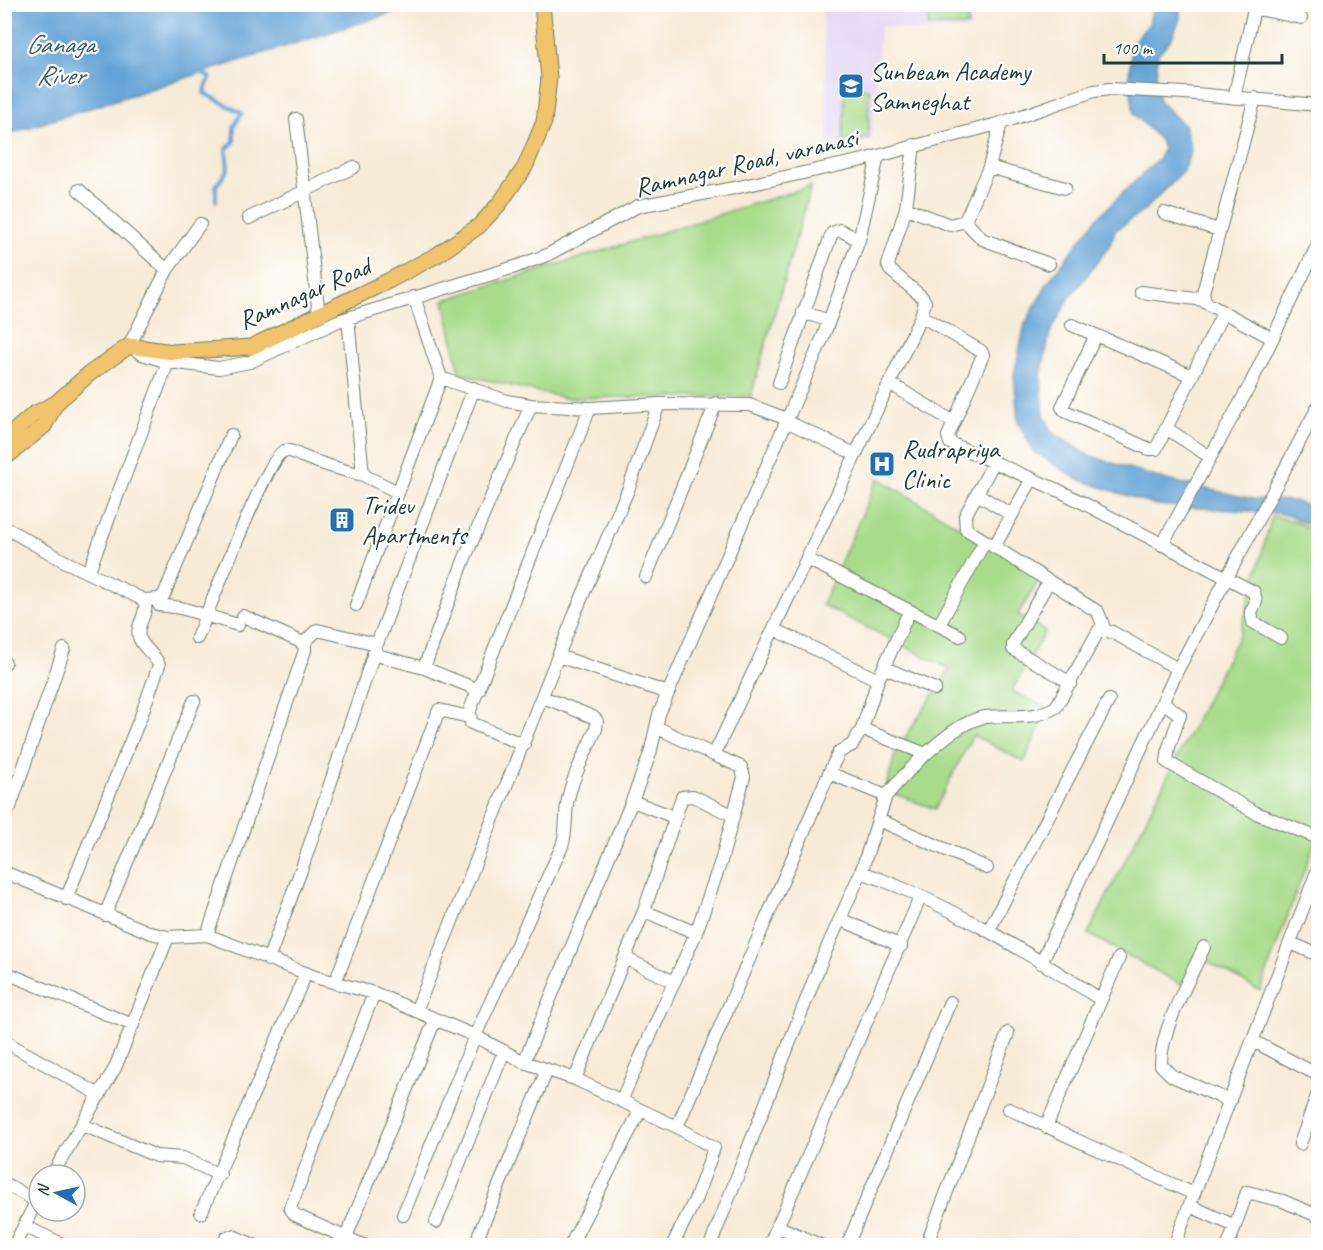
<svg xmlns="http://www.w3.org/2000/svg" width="1323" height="1250" viewBox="0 0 1323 1250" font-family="Caveat,sans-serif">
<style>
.built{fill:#e2d4f3}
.green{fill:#a8db8a;stroke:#648c5f;stroke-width:1.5}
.water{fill:#64a3d6;stroke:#427085;stroke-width:1.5}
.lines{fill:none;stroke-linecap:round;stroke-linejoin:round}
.stream{stroke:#64a3d6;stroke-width:4}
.minor-casing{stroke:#6a7a6d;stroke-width:14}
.major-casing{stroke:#6a7a6d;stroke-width:17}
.minor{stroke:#fff;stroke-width:12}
.major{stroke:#f1c36a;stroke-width:15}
.labels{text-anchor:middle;stroke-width:4.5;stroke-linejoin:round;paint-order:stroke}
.poi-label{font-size:26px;fill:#1f3d34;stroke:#fff;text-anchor:start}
.street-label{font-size:26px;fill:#1f3d34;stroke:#fff}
.water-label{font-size:27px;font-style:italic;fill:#37616d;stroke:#fff}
</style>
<rect width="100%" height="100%" fill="#fff"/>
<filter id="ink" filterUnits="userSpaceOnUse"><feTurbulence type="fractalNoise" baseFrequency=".0167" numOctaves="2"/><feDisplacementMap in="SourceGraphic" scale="12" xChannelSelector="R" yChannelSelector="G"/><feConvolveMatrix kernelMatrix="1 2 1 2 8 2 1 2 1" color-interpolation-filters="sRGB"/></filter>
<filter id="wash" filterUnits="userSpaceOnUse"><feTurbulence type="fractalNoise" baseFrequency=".008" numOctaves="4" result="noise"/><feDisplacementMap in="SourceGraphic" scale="24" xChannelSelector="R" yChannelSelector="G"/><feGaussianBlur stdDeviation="1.35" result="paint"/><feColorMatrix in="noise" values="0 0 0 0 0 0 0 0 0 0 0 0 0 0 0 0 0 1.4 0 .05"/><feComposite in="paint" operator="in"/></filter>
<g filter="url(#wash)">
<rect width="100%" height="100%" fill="#f6ebd6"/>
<path class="built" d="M822 5H969L971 29 914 31 880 26 872 141 829 150Z"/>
<path class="green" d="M928 5H966L968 26H928Z
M845 87 869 89 868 139 843 141Z
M811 186 751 396 565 398 460 374 444 300Z
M878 478 1042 576 1018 614 1045 631 1012 691 1048 708 1024 762 973 735 935 809 885 790 896 751 950 669 822 605Z
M1272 516 1295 521 1318 534V833L1260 991 1196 955 1184 986 1088 934 1240 633Z"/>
<path class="water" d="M5 4H417V5L5 135Z
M1153 5H1180V18L1172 38 1158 54 1156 77 1159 101 1185 126 1191 151 1182 173 1146 209 1115 231 1109 247 1070 297 1050 333 1041 376 1044 415 1053 433 1088 455 1162 479 1253 499 1294 501 1318 509V529L1290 516 1276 513 1155 505 1077 479 1033 451 1018 422 1014 374 1025 324 1048 282 1097 218 1159 158 1163 149 1160 140 1134 114 1129 77 1132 43 1149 24Z"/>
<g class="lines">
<path class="stream" d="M199 71 210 77 204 93 242 113 234 126V142L226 149 228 169 216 186V201"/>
</g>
</g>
<g filter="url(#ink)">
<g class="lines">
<g class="minor-casing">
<path id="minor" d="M1254 8 1301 18
M1234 98 1255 4
M1255 98 1203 293 1206 303 1272 338
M296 119 319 315
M989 167 1065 188
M79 190 167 270
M906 208 950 225 965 221 989 167 1001 123
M1318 208V223
M1164 213 1219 230
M249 218 354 167
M965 221 982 239 1049 264
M200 224 167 270 129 346 142 354 168 362 219 368 250 362 338 321 515 267 547 255 638 206 734 188 863 160 1001 123 1094 91 1110 89 1185 93 1318 105
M1141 292 1204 300
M803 312 829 321
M921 316 981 351 983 355 954 422
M348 318 363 475 398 492
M1072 325 1192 376
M1096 335 1062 407 1065 411 1149 449H1156L1223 313
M441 378 507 401 531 405 590 408 659 404 750 405 787 419
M779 383 832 233 840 230 859 240
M889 383 954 422 948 436 950 443 1062 492 1254 592 1256 602 1251 612 1253 622 1281 638
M786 421 855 454
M1166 428 1210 457
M994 462 965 516 966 529 1098 612 1105 630
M977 494 1012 515
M4 527 64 561 144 600C150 612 135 625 139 637 142 648 155 654 159 665L141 716 66 899
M1162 545 1250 385 1318 244
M994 547 1032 479
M807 559 960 636
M88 573 168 362
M646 577 716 403
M1049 581 1013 644V649L1071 683
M144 600 159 599 164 595 231 435
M159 605 181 608 238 625
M356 605 441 378 414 297
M939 625 985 541
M774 629 878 680 909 612
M197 638C207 614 269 454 284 451 290 450 296 453 301 456 322 464 341 470 363 475
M303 644 317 630 377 644
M373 654 424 668 464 560 531 405
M558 656 668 693
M4 664 5 663
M424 668 479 690
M885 668 935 689
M878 680 862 729 926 754
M1163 702 1180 715 1169 747 1167 762 1256 813 1318 838
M656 727 714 755
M524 745 471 723 470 710 590 408
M886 796C906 772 954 721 985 717 1011 714 1033 721 1056 707L1099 630 1112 632 1178 669
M632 801 674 817
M4 815 10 807 64 649
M879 820 987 868
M4 872 151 933 168 937 207 935 318 978 374 993 475 1036 524 1062 575 1079 644 911 696 933 721 861 744 777 741 767 714 755 921 316 925 302 922 297 890 270 888 265 906 208 914 145
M861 872C946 902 1023 950 1100 999
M644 911 682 797 693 796 732 815
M105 915 194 701
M840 919 901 946
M989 930 1109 700
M207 935 305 650V646L299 641 243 616
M1291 943 1318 955
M1204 947C1190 979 1160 1030 1161 1065L1172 1076 1230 1101
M625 958 674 982
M268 960 304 862 377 644 474 388
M1041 963 1178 669 1318 407
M4 972 133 1025
M335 983 439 710 469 717
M416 1011 576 611 628 490 659 404
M4 1041 100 1095
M1253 1041 1318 1075
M524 1062 632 801 650 754 659 714 823 337 859 240 878 156
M575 1079 677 1127 829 773 839 752 852 745 862 729
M621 1101 696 933
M1009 1109 1194 1194
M83 1125 156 1156 183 1158 220 1175
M1046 1127 1119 958
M1300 1144 1318 1093
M52 1175 115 1068 168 937
M4 1183 36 1201
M39 1196 24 1226 66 1246
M1190 1206 1235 1226
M201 1213 306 973
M403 1215 475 1036 562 846C568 828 564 816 568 799 573 775 586 752 596 729L597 721 593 717 543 697
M436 1222 504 1051
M777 1226 822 1246
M479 1234 547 1070
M346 1237 435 1020
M14 1246 24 1226
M222 1246 227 1237 233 1236 256 1246
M365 1246 295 1215 290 1208 374 993
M570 1246 640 1111
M672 1246 696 1198 714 1148 677 1127
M710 1246 823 957 861 872 886 796 829 773
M769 1246 920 898
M847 1246 950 1002
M926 1246 1008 1033
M1174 1246 1318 869
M1228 1246 1247 1192 1283 1201 1318 1216"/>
</g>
<g class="major-casing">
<path id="major" d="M4 440 34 414 56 403 89 374 129 346 173 352 251 347 388 281 437 255 479 226 500 203 525 167 544 122 549 78 542 4
M4 459 44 426 56 403"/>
</g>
<use href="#minor" class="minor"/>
<use href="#major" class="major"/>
</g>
</g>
<defs>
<g id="school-square" transform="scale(1.35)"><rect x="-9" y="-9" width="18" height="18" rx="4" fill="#1f6fb2" stroke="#fff"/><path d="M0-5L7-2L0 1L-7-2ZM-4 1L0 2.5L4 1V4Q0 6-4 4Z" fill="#fff"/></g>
<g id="hospital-square" transform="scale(1.35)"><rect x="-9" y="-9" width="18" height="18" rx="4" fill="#1f6fb2" stroke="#fff"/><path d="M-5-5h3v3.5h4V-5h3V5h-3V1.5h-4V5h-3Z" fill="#fff"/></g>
<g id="building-square" transform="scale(1.35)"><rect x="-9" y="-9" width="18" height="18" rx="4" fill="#1f6fb2" stroke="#fff"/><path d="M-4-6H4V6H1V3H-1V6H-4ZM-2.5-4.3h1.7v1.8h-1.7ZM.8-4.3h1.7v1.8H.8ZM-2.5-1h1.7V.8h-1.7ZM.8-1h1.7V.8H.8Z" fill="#fff"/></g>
</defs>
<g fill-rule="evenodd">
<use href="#school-square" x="851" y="86"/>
<use href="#hospital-square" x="882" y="464"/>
<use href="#building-square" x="342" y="520"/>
</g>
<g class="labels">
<g class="poi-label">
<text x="870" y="80">Sunbeam Academy<tspan x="870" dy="30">Samneghat</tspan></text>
<text x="902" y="458">Rudrapriya<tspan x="902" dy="30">Clinic</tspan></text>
<text x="362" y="514">Tridev<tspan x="362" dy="30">Apartments</tspan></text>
</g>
<g class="street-label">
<text transform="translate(746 162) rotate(-13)" y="9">Ramnagar Road, varanasi</text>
<text transform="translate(304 293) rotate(-24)" y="9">Ramnagar Road</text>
</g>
<g class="water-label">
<text x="60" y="53">Ganaga<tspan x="60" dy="31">River</tspan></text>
</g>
</g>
<rect width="1323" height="1250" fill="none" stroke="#fff" stroke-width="24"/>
<g transform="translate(57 1193) rotate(278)"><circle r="28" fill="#ffffff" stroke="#a5b1ae" stroke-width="1.5"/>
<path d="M0-4.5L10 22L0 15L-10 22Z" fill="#1f6fb2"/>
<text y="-9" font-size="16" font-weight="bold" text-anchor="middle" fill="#1f3d34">N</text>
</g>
<path d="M1104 54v9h178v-9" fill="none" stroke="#1f3d34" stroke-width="3"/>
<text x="1113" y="54" font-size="18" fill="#1f3d34" stroke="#ffffff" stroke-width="4.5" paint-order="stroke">100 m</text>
</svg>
